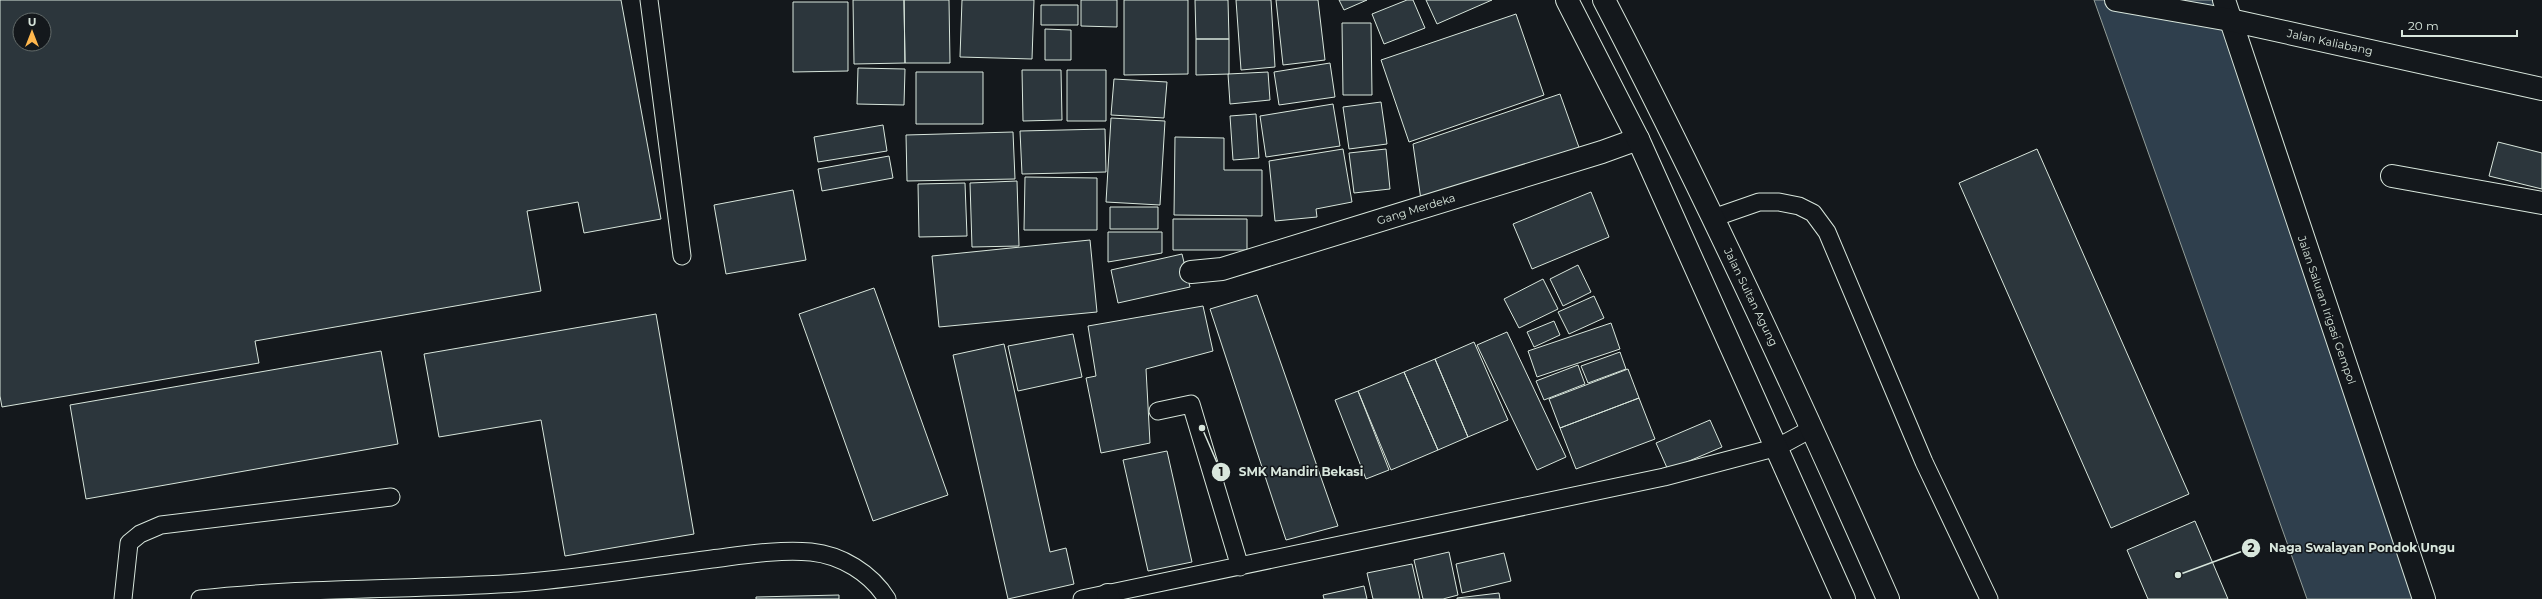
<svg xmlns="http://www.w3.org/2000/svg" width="2542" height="599" viewBox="0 0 2542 599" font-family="Montserrat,sans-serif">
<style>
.water{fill:#2f3f4d;stroke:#939e99}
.building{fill:#2c363c;stroke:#d8e6dc;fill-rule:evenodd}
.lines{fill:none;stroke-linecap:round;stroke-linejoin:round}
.service-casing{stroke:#d8e6dc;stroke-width:19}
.minor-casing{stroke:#d8e6dc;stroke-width:24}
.tertiary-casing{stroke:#d8e6dc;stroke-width:24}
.primary-casing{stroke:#d8e6dc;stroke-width:24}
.trunk-casing{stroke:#d8e6dc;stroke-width:24}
.service{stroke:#14181c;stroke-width:17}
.minor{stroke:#14181c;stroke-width:22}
.tertiary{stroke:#14181c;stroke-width:22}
.primary{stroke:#14181c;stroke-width:22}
.trunk{stroke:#14181c;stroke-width:22}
.labels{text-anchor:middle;stroke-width:3;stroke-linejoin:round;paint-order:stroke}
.street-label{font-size:11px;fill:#d8e6dc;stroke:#14181c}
.leader{fill:none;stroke:#d8e6dc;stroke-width:1.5}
.callout-dot{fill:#d8e6dc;stroke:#14181c;stroke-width:1.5}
.mark-label{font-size:12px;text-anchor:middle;font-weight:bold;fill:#111}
.callout-label{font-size:12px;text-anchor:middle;font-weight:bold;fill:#d8e6dc;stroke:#14181c;stroke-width:3;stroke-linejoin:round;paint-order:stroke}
</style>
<rect width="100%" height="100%" fill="#14181c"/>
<path class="water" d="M2094 0H2224L2423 599H2307Z"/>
<path class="building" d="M0 0H621L661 219 584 233 578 202 527 211 541 291 255 341 259 363 2 407 0 396ZM20 20H44V44H20Z
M853 0H904L905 63 854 64Z
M904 0H949L950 63H905Z
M962 0H1034L1032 59 960 57Z
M1081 0H1117V27L1081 26Z
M1124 0H1188V74L1124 75Z
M1195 0H1228L1229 39H1196Z
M1236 0H1271L1275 67 1241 70Z
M1276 0H1318L1325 60 1283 65Z
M1339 0H1367L1344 10Z
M1407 0H1413L1425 28 1384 44 1372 14Z
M1426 0H1492L1437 24Z
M793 2H848V71L793 72Z
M1041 5H1078V25H1041Z
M1516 14 1544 95 1409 142 1381 60Z
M1342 23H1371L1372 95H1343Z
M1045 29 1071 30V60H1045Z
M1196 39H1229V74L1196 75Z
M1330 63 1335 97 1279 105 1274 72Z
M858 68 905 69 904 105 857 104Z
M1022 70H1061L1062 120 1023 121Z
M1067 70H1106V121H1067Z
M916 72H983V124H916Z
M1268 72 1270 100 1230 104 1228 74Z
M1114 79 1167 82 1164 118 1111 115Z
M1560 94 1581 153 1422 207 1413 144Z
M1381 102 1387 144 1349 149 1343 107Z
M1333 104 1340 146 1266 157 1260 116Z
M1256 114 1259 158 1233 160 1230 116Z
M1111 118 1165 121 1160 205 1106 202Z
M883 125 887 151 818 162 814 137Z
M1105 129 1106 172 1022 174 1020 131Z
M1013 132 1015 179 907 181 906 135Z
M1175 137 1224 138V170H1262V216L1174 215Z
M2498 142 2542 153V189L2489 176Z
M1343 149 1352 202 1316 209 1317 217 1275 221 1269 161Z
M1386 149 1390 189 1354 193 1349 153Z
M2037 149 2189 494 2111 528 1959 183Z
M889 156 893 178 822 191 818 169Z
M1025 177 1097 178V230H1024Z
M1017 181 1019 246 972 247 970 183Z
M965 183 967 236 919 237 918 184Z
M793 190 806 260 726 274 714 205Z
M1591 192 1609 237 1532 269 1513 224Z
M1110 207H1158V229H1110Z
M1173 219H1247V250H1173Z
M1108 232H1162V253L1108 262Z
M1090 240 1097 312 939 327 932 256Z
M1182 254 1190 287 1118 303 1111 270Z
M1578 265 1591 292 1563 306 1550 279Z
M1543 279 1558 309 1519 328 1504 299Z
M874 288 948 495 873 521 799 314Z
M1257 295 1338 526 1286 540 1210 309Z
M1594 296 1604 318 1569 334 1558 312Z
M1203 306 1213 351 1146 369 1150 443 1101 453 1086 378 1096 376 1088 326Z
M656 314 694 534 565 556 541 420 439 437 424 354Z
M1554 321 1560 335 1534 347 1527 332Z
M1611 323 1620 349 1537 377 1528 351Z
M1507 332 1566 457 1537 470 1477 345Z
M1073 334 1082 377 1018 391 1008 346Z
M1474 342 1508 420 1468 437 1435 359Z
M1004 344 1050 552 1066 548 1074 584 1008 599 953 355Z
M381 351 398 444 86 499 70 405Z
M1620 352 1626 369 1588 383 1581 366Z
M1435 359 1468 437 1438 450 1404 372Z
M1578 365 1585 384 1544 400 1536 381Z
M1628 369 1639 398 1560 428 1549 399Z
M1404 372 1438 450 1391 470 1358 391Z
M1358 391 1389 470 1366 479 1335 400Z
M1639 398 1655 439 1576 469 1560 428Z
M1710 420 1722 447 1668 470 1656 443Z
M1167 451 1192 562 1148 571 1123 460Z
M2195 521 2228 599H2148L2127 550Z
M1449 552 1458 595 1443 599H1423L1414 560Z
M1504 553 1511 581 1462 593 1456 564Z
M1412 564 1420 599H1373L1367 573Z
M1364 586 1367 599H1324L1323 595Z
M1499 593 1500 599H1457V598Z
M839 595V599H756V597Z"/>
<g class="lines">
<g class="service-casing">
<path id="service" d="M649 0 682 256
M1713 218 1759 202H1779L1799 206 1813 213 1827 232 1924 462 1989 599
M1158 411 1191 404 1240 567
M123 599 129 543 140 534 161 525 391 497
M200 599C306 587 412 590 518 583 583 578 648 567 712 559 744 555 779 549 811 552 841 555 871 573 887 599
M1082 599 1664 477 1778 447 1813 428"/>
</g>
<g class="minor-casing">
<path id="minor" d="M2392 176 2542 203
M1191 272 1222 269 1602 152 1638 139
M1108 595 1109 599"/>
</g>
<g class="tertiary-casing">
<path id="tertiary" d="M2224 0 2424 599"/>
</g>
<g class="primary-casing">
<path id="primary" d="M2116 0 2230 20 2542 89"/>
</g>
<g class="trunk-casing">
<path id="trunk" d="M1567 0 1638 139 1844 599
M1604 0C1706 196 1799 397 1888 599"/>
</g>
<use href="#service" class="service"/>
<use href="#minor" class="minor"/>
<use href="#tertiary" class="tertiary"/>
<use href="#primary" class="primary"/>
<use href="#trunk" class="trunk"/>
</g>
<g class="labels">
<g class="street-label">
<text transform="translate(2330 42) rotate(12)" y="4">Jalan Kaliabang</text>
<text transform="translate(1416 209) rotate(-17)" y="4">Gang Merdeka</text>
<text transform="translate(1751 297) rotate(64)" y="4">Jalan Sultan Agung</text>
<text transform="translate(2327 310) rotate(71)" y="4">Jalan Saluran Irigasi Gempol</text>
</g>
</g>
<path class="leader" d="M1202 428L1221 472M2178 575L2251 548"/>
<g class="callout-dot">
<circle cx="1202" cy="428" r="4"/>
<circle cx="2178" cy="575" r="4"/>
<circle cx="1221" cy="472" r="10"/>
<circle cx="2251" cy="548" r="10"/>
</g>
<g class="mark-label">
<text x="1221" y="476">1</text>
<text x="2251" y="552">2</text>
</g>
<g class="callout-label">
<text x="1301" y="476">SMK Mandiri Bekasi</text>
<text x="2362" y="552">Naga Swalayan Pondok Ungu</text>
</g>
<g transform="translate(32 32)"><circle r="19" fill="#14181c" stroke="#626a69"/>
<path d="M0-3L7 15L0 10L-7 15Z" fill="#ffb74d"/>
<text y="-6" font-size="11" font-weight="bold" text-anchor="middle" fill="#d8e6dc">U</text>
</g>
<path d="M2402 30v6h115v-6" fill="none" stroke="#d8e6dc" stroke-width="2"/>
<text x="2408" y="30" font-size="12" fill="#d8e6dc" stroke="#14181c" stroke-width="3" paint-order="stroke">20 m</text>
</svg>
